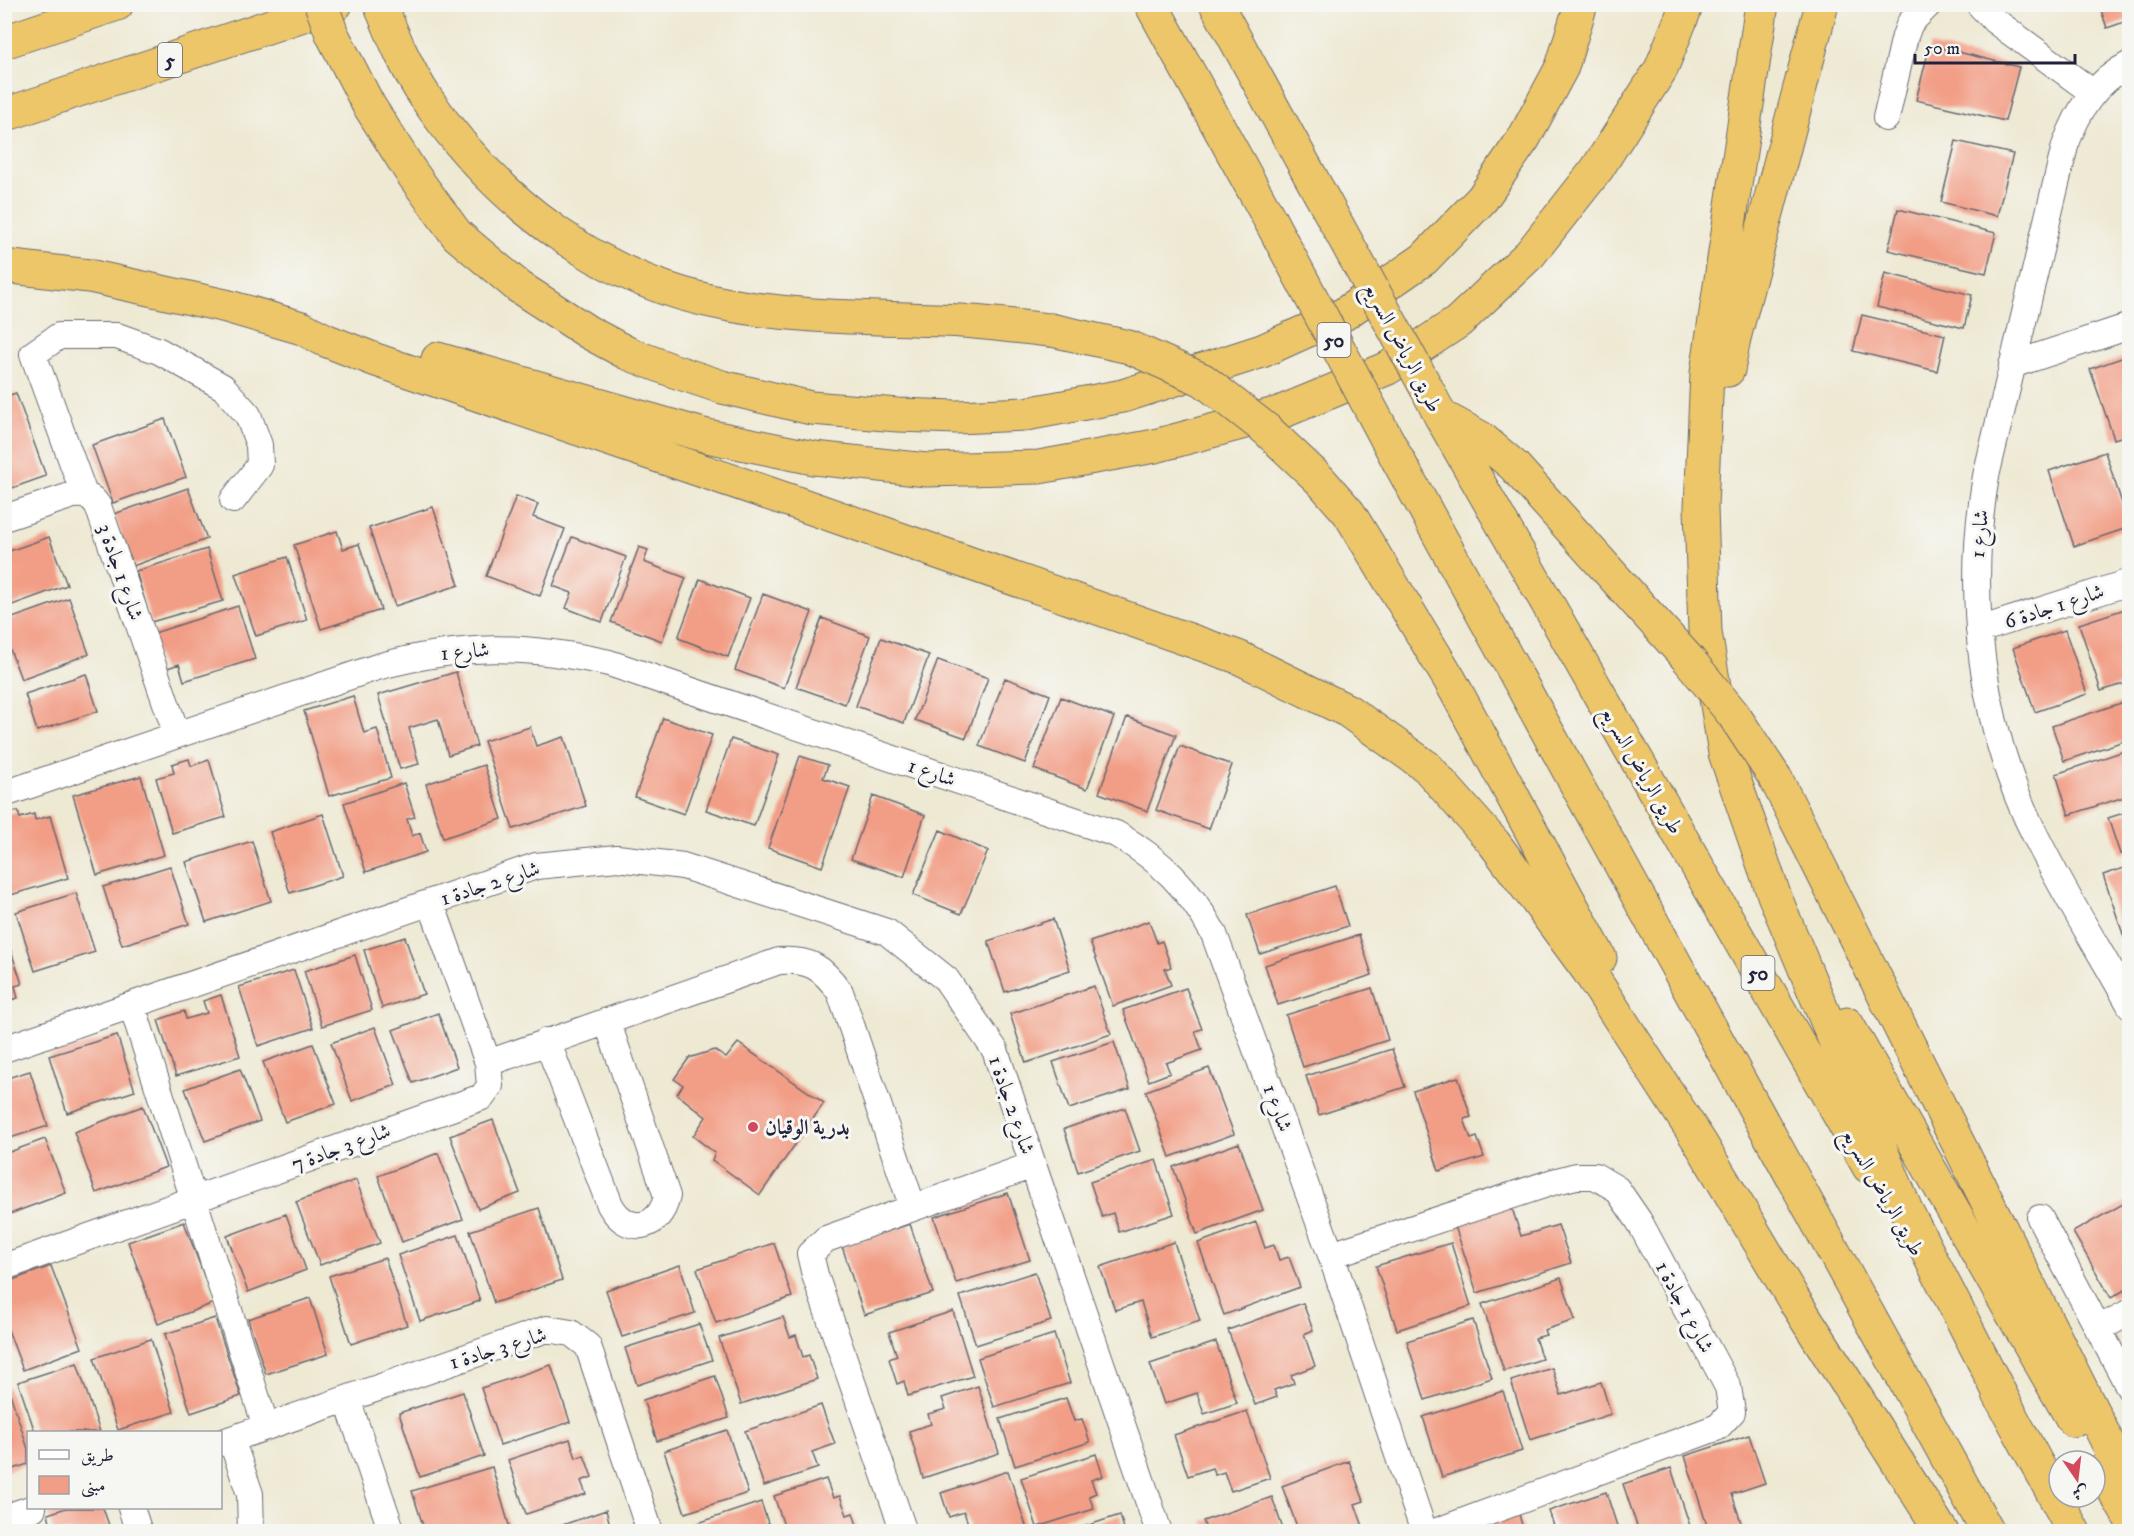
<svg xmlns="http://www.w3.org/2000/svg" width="2134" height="1536" viewBox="0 0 2134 1536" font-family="'IM FELL DW Pica',Amiri,serif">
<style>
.building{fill:#f29e86}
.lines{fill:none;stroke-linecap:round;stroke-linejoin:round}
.minor-casing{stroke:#696870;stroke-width:28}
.highway-casing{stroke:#696870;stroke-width:35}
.minor{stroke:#fff;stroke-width:26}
.highway{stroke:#ecc669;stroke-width:33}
.highway-bridge-casing{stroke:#696870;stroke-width:35;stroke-linecap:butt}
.highway-bridge{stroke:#ecc669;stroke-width:33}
.poi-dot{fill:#d1495b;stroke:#f6f6f2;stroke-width:2}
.labels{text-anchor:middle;stroke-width:6;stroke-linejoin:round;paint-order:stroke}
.shield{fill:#f6f6f2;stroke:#626272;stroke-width:1.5}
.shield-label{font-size:20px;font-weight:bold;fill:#22223b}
.street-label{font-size:21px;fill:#22223b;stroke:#f6f6f2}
.poi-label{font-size:21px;font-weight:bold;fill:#22223b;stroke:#f6f6f2;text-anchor:start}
</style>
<rect width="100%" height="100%" fill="#f6f6f2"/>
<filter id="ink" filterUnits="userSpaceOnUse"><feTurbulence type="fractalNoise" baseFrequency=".0167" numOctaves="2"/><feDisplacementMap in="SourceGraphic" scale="12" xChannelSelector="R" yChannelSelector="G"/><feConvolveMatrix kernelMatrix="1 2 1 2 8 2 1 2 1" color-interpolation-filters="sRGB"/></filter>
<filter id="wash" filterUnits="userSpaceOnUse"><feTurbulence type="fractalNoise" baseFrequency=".008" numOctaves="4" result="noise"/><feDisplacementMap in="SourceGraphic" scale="24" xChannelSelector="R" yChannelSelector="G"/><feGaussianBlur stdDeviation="1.35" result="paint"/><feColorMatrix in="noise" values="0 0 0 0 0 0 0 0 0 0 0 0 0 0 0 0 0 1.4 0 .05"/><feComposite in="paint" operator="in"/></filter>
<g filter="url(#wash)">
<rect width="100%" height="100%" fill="#eee9d3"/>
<g id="blocks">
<path class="building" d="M2099 4H2130V20L2107 28Z
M1930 45 2019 67 2005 121 1916 100Z
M1956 141 2013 154 1997 216 1941 202Z
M1898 209 1996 233 1986 273 1888 250Z
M1885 273 1972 295 1964 328 1877 307Z
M1862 315 1945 335 1937 371 1853 351Z
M2130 355V434L2114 439 2090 369Z
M16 393 46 476 4 491V397Z
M165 419 186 477 113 503 92 445Z
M2105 452 2130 527 2074 546 2049 471Z
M188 488 207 539 133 566 114 514Z
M516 496 538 504 533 517 565 529 540 596 486 576Z
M433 507 459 585 395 606 369 528Z
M337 531 343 549 359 544 381 610 321 629 294 545Z
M49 537 67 585 4 608V553Z
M572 537 626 557 602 622 566 608 572 593 553 586Z
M639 547 648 550 644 562 686 578 662 641 611 622Z
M207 549 223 601 151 622 136 571Z
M287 557 307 620 256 636 235 574Z
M700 579 750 598 728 657 678 638Z
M763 594 812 612 784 688 735 670Z
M69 598 89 654 21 679 4 633V621Z
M238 606 255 659 184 681 179 664 162 670 151 634Z
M2128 608 2130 682 2101 691 2079 624Z
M822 618 870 636 845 704 796 687Z
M2065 630 2087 694 2035 712 2013 648Z
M881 638 929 655 904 723 856 706Z
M938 660 988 678 966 738 915 720Z
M456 672 477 746 448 755 438 719 409 728 419 764 400 769 378 695Z
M86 674 98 711 37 731 25 694Z
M1005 678 1050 695 1025 763 979 746Z
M353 696 364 733 377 729 391 778 329 796 304 711Z
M1061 697 1114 717 1087 789 1034 769Z
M2130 700V739L2064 761 2052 726Z
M1127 717 1176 735 1147 811 1099 793Z
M663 718 712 735 684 814 635 797Z
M530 727 536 746 564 737 586 806 513 829 484 741Z
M731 739 779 755 754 826 706 810Z
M1180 746 1232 765 1209 829 1156 810Z
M2130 749V795L2069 815 2056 774Z
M800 756 828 765 823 778 850 787 822 867 768 848Z
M189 759 191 766 209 760 226 817 172 833 156 778 174 773 172 764Z
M484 765 502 819 443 838 426 784Z
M141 776 164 855 97 875 73 795Z
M404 783 415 817 407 819 412 836 420 833 426 852 366 872 344 803Z
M873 796 925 815 904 877 851 859Z
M18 811 20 818 34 814 35 820 50 816 68 878 4 897V815Z
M2130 811V851L2120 854 2108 818Z
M323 814 343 876 290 893 270 832Z
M940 830 988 851 961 914 913 895Z
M252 841 271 901 206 922 186 862Z
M170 866 189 924 122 945 103 887Z
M2130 866V945L2127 946 2103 875Z
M1335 886 1348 926 1260 954 1247 915Z
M76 893 95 952 35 971 16 912Z
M1053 919 1070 970 1005 992 988 941Z
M1149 921 1157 943 1162 941 1171 967 1165 969 1171 985 1113 1006 1090 942Z
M5 933 22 984 15 986 18 998 4 1002Z
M1359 935 1372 975 1278 1005 1265 965Z
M405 937 424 994 382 1008 364 950Z
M355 955 372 1010 322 1026 304 971Z
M294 970 313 1028 258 1046 239 987Z
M1094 986 1111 1034 1026 1063 1010 1014Z
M1186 988 1202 1029 1195 1031 1202 1050 1166 1063 1170 1073 1149 1081 1123 1010Z
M1372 988 1388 1040 1303 1067 1286 1015Z
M221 995 240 1056 176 1076 158 1020 184 1011 186 1019 207 1013 203 1001Z
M438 1013 457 1067 413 1083 393 1030Z
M375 1027 396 1085 352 1101 331 1043Z
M117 1035 135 1091 67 1113 49 1056Z
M1114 1042 1130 1089 1069 1109 1053 1062Z
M738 1043 824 1103 760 1195 712 1160 715 1153 693 1136 706 1117 677 1094 683 1085 674 1079 689 1058 714 1050 726 1058Z
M313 1044 336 1104 285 1122 263 1062Z
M1392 1049 1405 1087 1319 1115 1306 1076Z
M1209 1068 1234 1134 1170 1157 1146 1091Z
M240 1069 260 1121 205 1141 185 1089Z
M30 1071 48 1126 4 1140V1079Z
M1458 1077 1471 1117 1464 1119 1471 1139 1477 1137 1484 1157 1439 1171 1413 1091Z
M143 1106 166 1167 96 1193 74 1132Z
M1125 1108 1140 1151 1078 1172 1064 1129Z
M493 1120 520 1193 478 1209 450 1136Z
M45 1139 66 1193 7 1215 4 1208V1154Z
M1239 1143 1263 1210 1197 1234 1173 1167Z
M438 1153 463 1219 402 1242 378 1176Z
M1156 1160 1174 1214 1119 1232 1113 1213 1102 1217 1090 1182Z
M356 1180 380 1243 320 1265 296 1202Z
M1008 1193 1030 1260 956 1283 934 1217Z
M2130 1200V1287L2111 1298 2073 1232Z
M1511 1205 1521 1236 1558 1225 1571 1263 1477 1293 1454 1223Z
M539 1208 562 1280 494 1303 470 1231Z
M286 1214 306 1270 248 1292 227 1236Z
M184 1222 214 1303 158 1324 128 1242Z
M1256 1222 1265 1248 1274 1245 1279 1260 1289 1257 1300 1287 1224 1315 1198 1243Z
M910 1224 933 1293 864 1315 842 1246Z
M458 1235 480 1301 420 1321 398 1255Z
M1174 1242 1200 1321 1152 1337 1141 1302 1115 1310 1100 1267Z
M774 1243 792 1297 716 1323 697 1269Z
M1451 1243 1471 1306 1397 1330 1376 1266Z
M385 1258 407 1325 351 1344 329 1276Z
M680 1265 695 1313 622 1337 606 1290Z
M51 1266 82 1348 23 1370 4 1319V1283Z
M1035 1272 1051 1321 976 1345 960 1296Z
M1561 1278 1575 1320 1544 1330 1546 1335 1535 1338 1542 1359 1504 1371 1482 1304Z
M310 1298 328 1354 266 1374 248 1319Z
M1303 1303 1313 1330 1304 1334 1315 1366 1291 1375 1294 1383 1274 1390 1277 1397 1255 1405 1228 1330Z
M953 1311 973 1376 908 1396 904 1381 897 1384 889 1359 897 1356 889 1332Z
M783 1317 790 1337 796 1335 803 1357 809 1355 817 1379 741 1404 719 1338Z
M215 1318 241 1396 191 1413 165 1334Z
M1473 1320 1492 1378 1425 1400 1407 1341Z
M699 1324 712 1360 637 1385 625 1348Z
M1054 1334 1070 1383 994 1407 978 1358Z
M151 1339 174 1412 118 1430 94 1358Z
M1216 1342 1237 1403 1204 1414 1197 1393 1164 1404 1150 1364Z
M77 1363 100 1432H35L18 1382Z
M551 1365 570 1422 500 1445 481 1388Z
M1552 1368 1561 1395 1601 1382 1611 1414 1530 1440 1511 1381Z
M715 1376 729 1418 657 1441 643 1400Z
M978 1386 999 1453 923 1478 909 1431 931 1424 928 1414 946 1409 942 1398Z
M8 1387 28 1449V1464L4 1472V1388Z
M1503 1391 1522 1451 1442 1477 1423 1417Z
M463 1392 484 1456 420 1477 399 1413Z
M1066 1398 1074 1421 1082 1419 1090 1442 1015 1466 1000 1419Z
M821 1405 835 1444 812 1452 818 1468 764 1486 745 1431Z
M1247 1411 1270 1478 1231 1491 1224 1472 1215 1475 1212 1468 1188 1476 1174 1435Z
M727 1430 748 1493 685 1513 664 1451Z
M1749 1435 1765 1483 1732 1494 1744 1532H1709L1685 1456Z
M570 1439 576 1458 584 1455 592 1477 581 1481 586 1494 526 1514 508 1460Z
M1096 1454 1103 1476 1091 1480 1096 1493 1089 1496 1094 1509 1037 1527 1021 1478Z
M1349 1461 1364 1501 1355 1504 1365 1532H1299L1282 1486Z
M492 1467 511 1532H425L412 1491Z
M1671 1468 1692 1532H1639L1623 1484Z
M1008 1471 1028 1532H971L964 1512 949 1517 941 1493Z
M826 1479 833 1498 840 1496 847 1515 853 1513 859 1531 786 1532 774 1496Z
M1606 1492 1619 1532H1556L1549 1511Z
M1272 1497 1284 1532H1207L1203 1521Z
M761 1502 771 1532H680V1529Z
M66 1508H103L110 1528 102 1532H53L48 1514Z
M606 1510 610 1525 614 1524 617 1532H542Z
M1519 1514 1524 1532H1467Z
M1120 1515 1125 1532H1070V1531Z"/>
</g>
</g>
<g filter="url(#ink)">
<use href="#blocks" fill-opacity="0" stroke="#696870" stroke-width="1.5"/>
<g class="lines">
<g class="minor-casing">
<path id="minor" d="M1979 4 1995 21 2092 92
M2130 64C2095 82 2078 110 2065 146L1986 476C1965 597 1981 729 2037 839 2065 895 2099 950 2130 1005
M1886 118 1905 36 1910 23 1929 4
M2012 365 2130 326
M84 494 33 354 59 336H117L159 351 223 387 248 415 259 445 260 465 233 500
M4 518 73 495C85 494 91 495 98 506L177 735
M1979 630 2130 582
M4 794 377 667C461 644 525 644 609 663L1116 834C1161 860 1189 888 1214 934L1331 1255 1424 1532
M132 1005 266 1427
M547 1041 610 1205C627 1236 660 1230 667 1196L607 1021
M4 1049 536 866 617 858 683 866 887 932 946 979 995 1050 1033 1165 1159 1532
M488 1063 779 961C810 959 822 967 840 992L913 1208
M2040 1218 2130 1389
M1331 1255 1553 1182 1576 1176H1595L1617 1189 1639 1221 1728 1387 1732 1412 1718 1427 1435 1532
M4 1267 482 1097 490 1086 488 1063 431 903
M2098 1329 2130 1312
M347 1399 392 1532
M231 1439 250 1494 251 1532
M220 1443 547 1329 571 1333 588 1346 650 1532
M131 1508 139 1532
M4 1518 33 1508
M904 1532 815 1275 810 1254 826 1239 1033 1165"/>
</g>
<g class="highway-casing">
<path id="highway" d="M380 4C393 36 407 70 426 98 498 204 603 283 730 305 806 319 884 317 961 321 991 323 1021 327 1051 330
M1151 4 1269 218
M1216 4 1318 190
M1762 4 1707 373 1701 507 1705 632 1725 753 1774 895 1906 1210 2010 1413
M4 42 117 4
M368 104 411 172 457 235 519 287 588 332 627 353 674 371 722 387 811 408 898 415 957 417 1026 414 1123 396 1262 351 1344 314 1424 259 1482 199 1524 138 1562 67 1581 4
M4 115 336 4
M4 266 89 276 226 306 302 328 325 340 376 360 794 502 1238 657 1348 711 1427 767 1494 843 1588 970 1701 1144 1794 1300 1942 1532
M438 359 707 436 814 458 927 470 1039 467 1155 446 1279 413 1388 368 1458 322 1530 254 1597 169 1661 69 1687 4
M1728 370 1734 338 1822 4
M1427 389 1440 415 1869 1167
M1441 416 1481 438 1514 466 1640 606
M1399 462 1988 1532
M1321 481 1349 513 1450 680 1600 958
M1776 779 2130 1487
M1847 1024 2073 1420
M1999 1394 2074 1532
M2102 1470 2130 1518"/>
</g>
<use href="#minor" class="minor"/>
<use href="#highway" class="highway"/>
<g class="highway-bridge-casing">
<path id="highway-bridge" d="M321 4 332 34 368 104
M1318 190 1427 389
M1269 218 1399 462
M1051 330 1129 347 1203 380 1267 430 1321 481
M1640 606 1689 660 1733 714 1776 779"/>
</g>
<use href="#highway-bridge" class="highway-bridge"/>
</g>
</g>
<circle class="poi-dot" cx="753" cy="1127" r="6"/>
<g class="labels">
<g class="shield">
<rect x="158" y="43" width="24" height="34" rx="4.5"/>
<rect x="1317.5" y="323" width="33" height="34" rx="4.5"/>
<rect x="1741.5" y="956" width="33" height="34" rx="4.5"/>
</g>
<g class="shield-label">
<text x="170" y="67">5</text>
<text x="1334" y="347">50</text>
<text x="1758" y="980">50</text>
</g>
<g class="street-label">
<text transform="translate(1403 347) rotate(62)" y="7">طريق الرياض السريع</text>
<text transform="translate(1979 534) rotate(-85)" y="7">شارع 1</text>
<text transform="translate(121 572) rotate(71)" y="7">شارع 1 جادة 3</text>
<text transform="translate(2054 606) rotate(-18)" y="7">شارع 1 جادة 6</text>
<text transform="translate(465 651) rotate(-5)" y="7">شارع 1</text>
<text transform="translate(1642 770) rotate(60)" y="7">طريق الرياض السريع</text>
<text transform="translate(932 772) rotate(19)" y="7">شارع 1</text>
<text transform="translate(490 883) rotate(-18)" y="7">شارع 2 جادة 1</text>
<text transform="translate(1012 1105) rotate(71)" y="7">شارع 2 جادة 1</text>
<text transform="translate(1278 1108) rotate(70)" y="7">شارع 1</text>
<text transform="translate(341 1147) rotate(-20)" y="7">شارع 3 جادة 7</text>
<text transform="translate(1883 1192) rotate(60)" y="7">طريق الرياض السريع</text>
<text transform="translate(1685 1307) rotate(62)" y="7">شارع 1 جادة 1</text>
<text transform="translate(498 1348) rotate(-17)" y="7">شارع 3 جادة 1</text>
</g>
<g class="poi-label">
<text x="765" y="1134">بدرية الوقيان</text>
</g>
</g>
<rect width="2134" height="1536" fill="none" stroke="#f6f6f2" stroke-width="24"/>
<rect x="27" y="1431" width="195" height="78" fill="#f6f6f2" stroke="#a1a1a9" stroke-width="1.5"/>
<rect x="39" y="1450" width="30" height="9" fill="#ffffff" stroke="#a1a1a9" stroke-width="1.5"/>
<text x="81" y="1461" font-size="18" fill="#22223b">طريق</text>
<rect x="39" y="1476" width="30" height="18" fill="#f29e86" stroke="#a1a1a9" stroke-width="1.5"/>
<text x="81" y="1491" font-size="18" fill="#22223b">مبنى</text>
<g transform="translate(2077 1479) rotate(166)"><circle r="28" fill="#f6f6f2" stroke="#a1a1a9" stroke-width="1.5"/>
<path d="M0-4.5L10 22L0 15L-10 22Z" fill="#d1495b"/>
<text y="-9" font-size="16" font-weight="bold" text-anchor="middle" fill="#22223b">ش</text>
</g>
<path d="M1915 54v9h160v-9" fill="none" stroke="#22223b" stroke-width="3"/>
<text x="1924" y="54" font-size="18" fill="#22223b" stroke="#f6f6f2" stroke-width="4.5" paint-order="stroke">50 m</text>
</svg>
